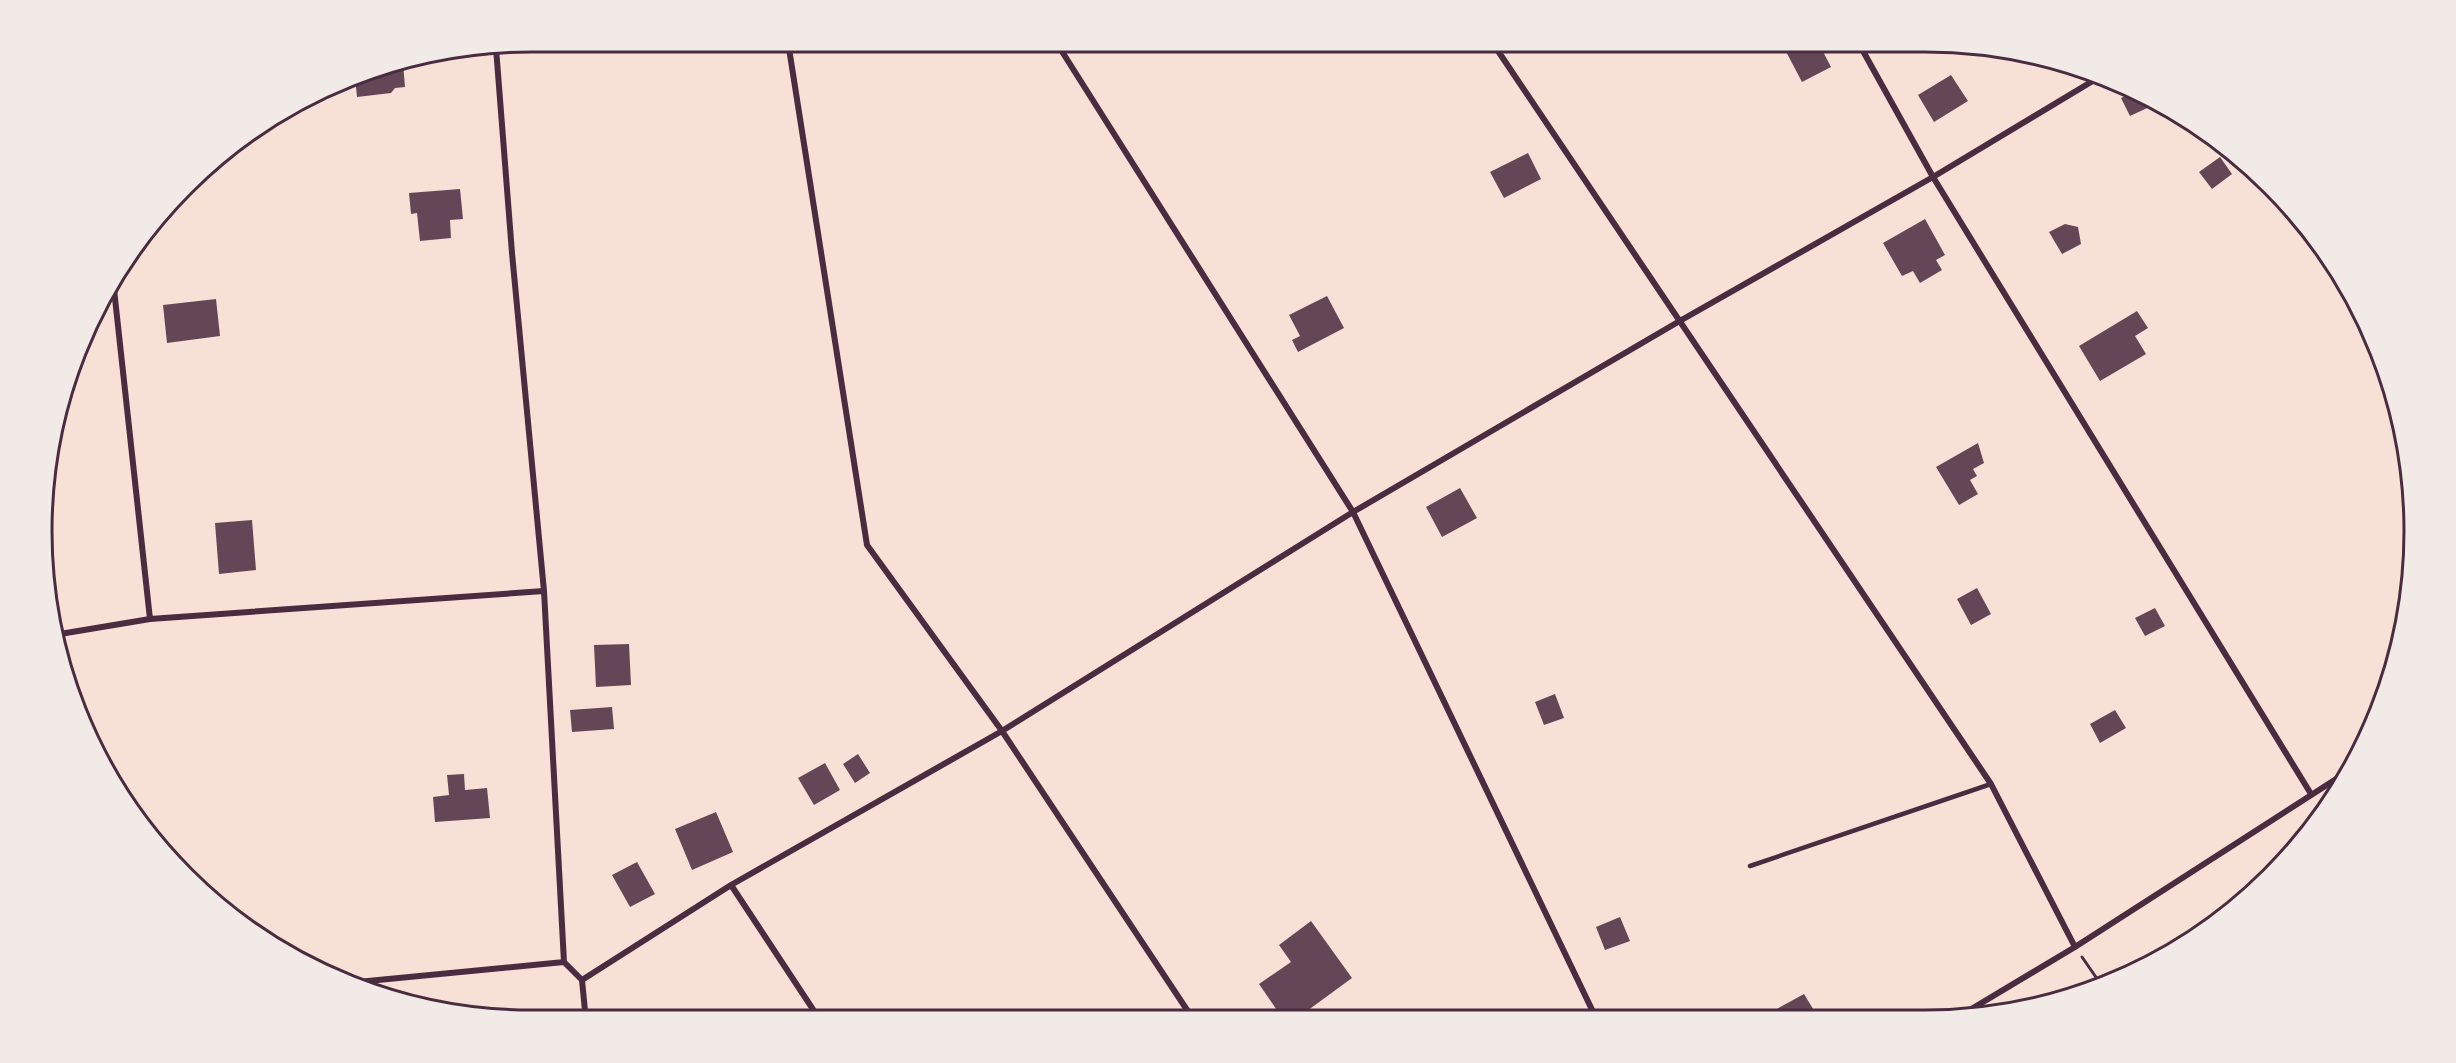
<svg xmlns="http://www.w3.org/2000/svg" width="2456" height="1063" viewBox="0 0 2456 1063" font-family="Commissioner,sans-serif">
<rect width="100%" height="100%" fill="#f7e1d7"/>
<path fill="#644757" d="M1785 42H1818L1831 67 1802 82 1782 44Z
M403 63 405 87 395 88 391 93 357 97 355 77 374 68Z
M1951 75 1968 101 1934 122 1918 95Z
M2134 92 2142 95 2158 103 2130 116 2121 98Z
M1528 153 1541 179 1504 198 1490 172Z
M2220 157 2232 174 2212 189 2199 172Z
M460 189 463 219 450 220 451 238 420 241 417 213 411 214 409 193Z
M1925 219 1945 255 1936 260 1942 270 1920 283 1913 271 1902 276 1883 243Z
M2065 224 2078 227 2081 244 2062 254 2049 232Z
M1327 296 1344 328 1298 352 1292 340 1300 336 1289 315Z
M216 299 220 336 167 343 163 305Z
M2137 311 2148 328 2135 336 2146 354 2100 381 2079 346Z
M1978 443 1984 463 1973 469 1977 476 1970 480 1978 494 1959 505 1936 467Z
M1460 488 1477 518 1442 537 1426 507Z
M252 520 256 570 219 574 215 523Z
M1977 588 1991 614 1971 625 1957 599Z
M2155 608 2165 626 2145 636 2135 618Z
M629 644 631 685 596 687 594 645Z
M1555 694 1564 718 1544 725 1535 702Z
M612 707 614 729 572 732 570 710Z
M2115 710 2126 728 2100 743 2090 724Z
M858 754 870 773 855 783 843 764Z
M825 763 840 790 814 805 798 778Z
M464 774 465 790 487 788 490 818 435 822 433 797 449 795 447 775Z
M716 812 733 852 692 870 675 829Z
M637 862 655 894 630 907 612 875Z
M1620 917 1630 941 1605 950 1596 927Z
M1311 921 1352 978 1296 1019H1283L1259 984 1291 962 1279 945Z
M1804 994 1818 1017H1762Z"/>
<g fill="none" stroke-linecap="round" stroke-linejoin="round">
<path stroke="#4a2c40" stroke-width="3" d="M2082 957 2100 983"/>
<path stroke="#4a2c40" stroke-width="4.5" d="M1750 866 1991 784"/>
<path stroke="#4a2c40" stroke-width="6" d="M788 42 867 545 1002 731 1193 1019
M1056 42 1353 512 1596 1018
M1492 42 1991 784 2075 947
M1858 42 1933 177 2311 794
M496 48 512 253 544 591 564 962 582 980 586 1021
M113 280 150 619
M54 635 150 619 544 591
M731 885 820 1020
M582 980 731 885 1002 731 1353 512 1678 322 1933 177 2101 76
M347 983 564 962
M1958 1017 2075 947 2347 772"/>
</g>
<path d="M0 0H2456V1063H0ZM531 52H1925A479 479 0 0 1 2404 531V531A479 479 0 0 1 1925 1010H531A479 479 0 0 1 52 531V531A479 479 0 0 1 531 52Z" fill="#f1eae7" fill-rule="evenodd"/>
<path fill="none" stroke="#4a2c40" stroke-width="3" d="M531 52H1925A479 479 0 0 1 2404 531V531A479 479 0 0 1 1925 1010H531A479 479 0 0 1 52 531V531A479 479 0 0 1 531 52Z"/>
</svg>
